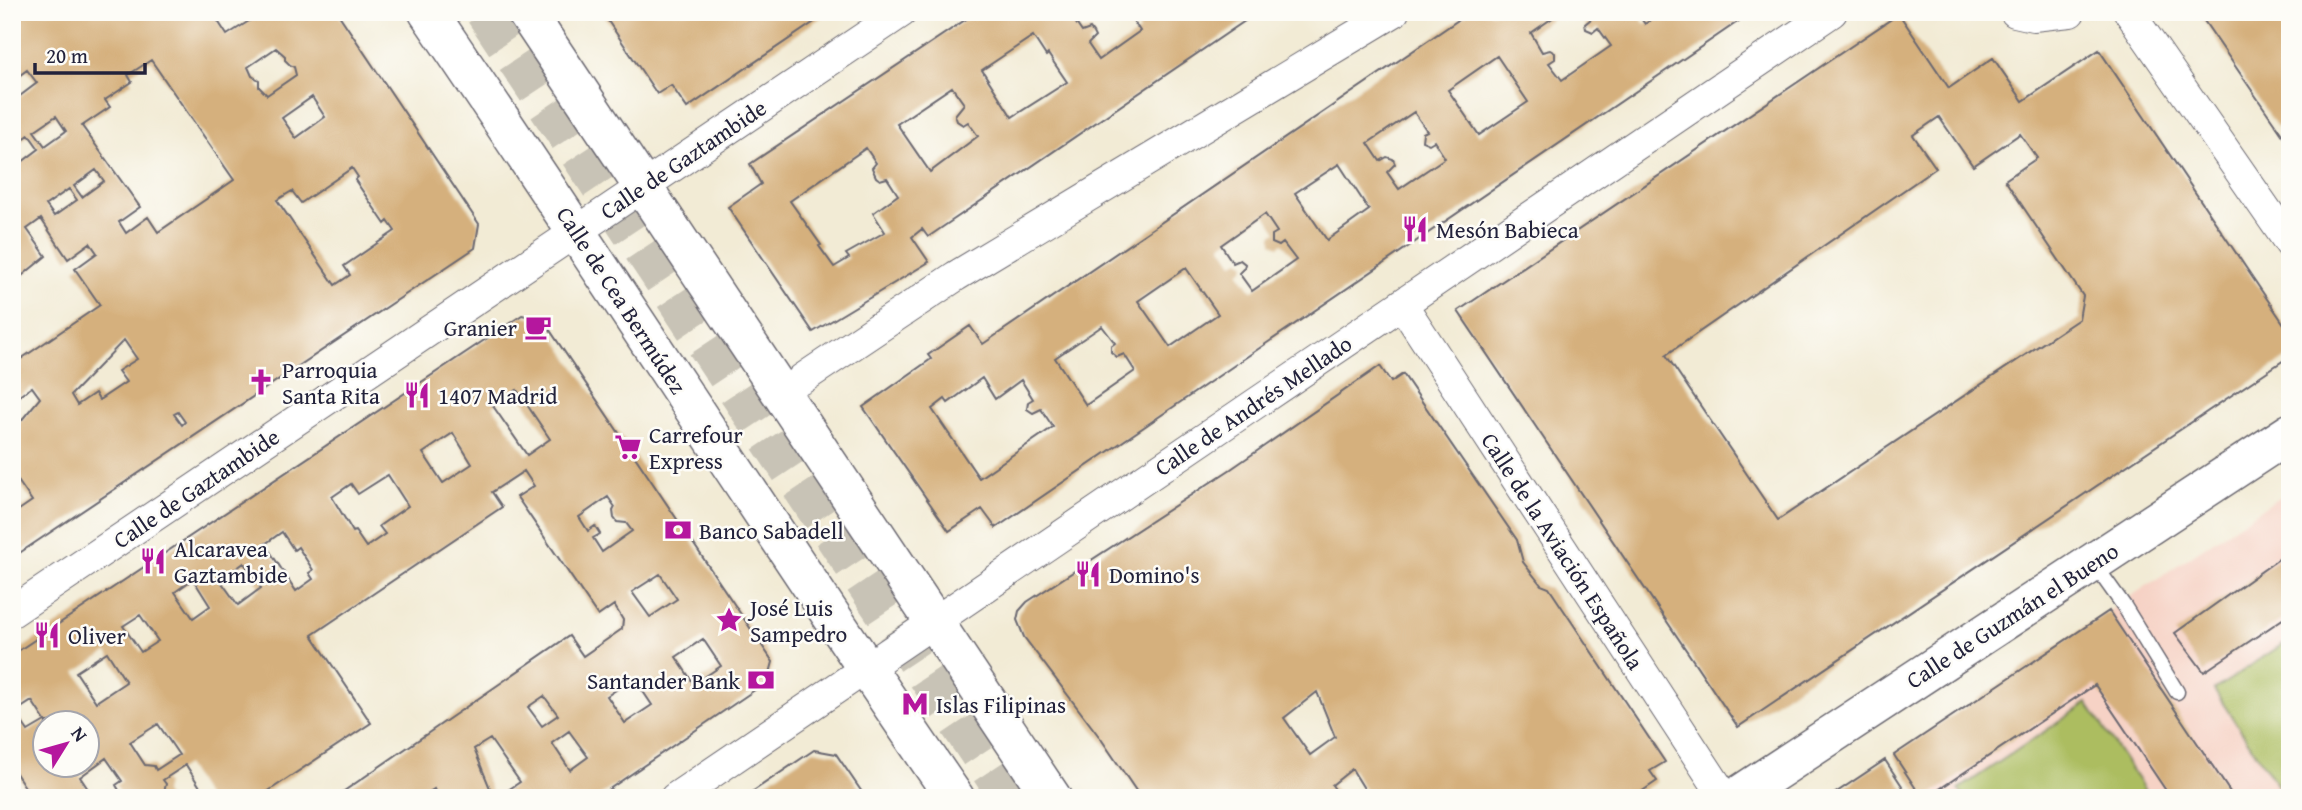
<svg xmlns="http://www.w3.org/2000/svg" width="2302" height="810" viewBox="0 0 2302 810" font-family="'Gentium Book Plus',serif">
<rect width="100%" height="100%" fill="#fdfcf7"/>
<filter id="ink" filterUnits="userSpaceOnUse"><feTurbulence type="fractalNoise" baseFrequency=".0143" numOctaves="2"/><feDisplacementMap in="SourceGraphic" scale="14" xChannelSelector="R" yChannelSelector="G"/><feConvolveMatrix kernelMatrix="1 2 1 2 8 2 1 2 1" color-interpolation-filters="sRGB"/></filter>
<filter id="wash" filterUnits="userSpaceOnUse"><feTurbulence type="fractalNoise" baseFrequency=".00686" numOctaves="4" result="noise"/><feDisplacementMap in="SourceGraphic" scale="28" xChannelSelector="R" yChannelSelector="G"/><feGaussianBlur stdDeviation="1.57" result="paint"/><feColorMatrix in="noise" values="0 0 0 0 0 0 0 0 0 0 0 0 0 0 0 0 0 1.4 0 .05"/><feComposite in="paint" operator="in"/></filter>
<g filter="url(#wash)">
<rect width="100%" height="100%" fill="#f2ebd5"/>
<path fill="#f6d2c5" d="M2290 490V798H1922L1894 755Z"/>
<path fill="#acbd60" stroke="#67704e" stroke-width="2" d="M2283 644 2290 654V798H2286L2214 690Z
M2087 703 2150 798H1964L1959 789Z"/>
<g id="blocks">
<path fill="#d5b07d" fill-rule="evenodd" d="M12 12H124L128 18 136 12H218L214 15 227 35 257 16 255 12H337L479 224 475 248 12 558V507L16 512 32 501 14 475 12 476V410L20 422 40 398 32 387 12 401V365L100 305 75 269 97 253 90 243 68 259 41 219 27 229 46 256 12 284V157L18 165 39 149 29 135 12 147V102L37 83 27 70 12 81ZM276 48 285 56V60L290 65 294 67 296 75 267 95 259 87V80L252 76 248 67ZM151 60 234 180 158 232 148 217 126 233 119 222 140 207 82 126 110 107 105 100 132 82 128 75ZM312 97 325 117 296 138 282 118ZM56 116 66 131 45 146 34 131ZM352 168 358 177 355 180 385 224 388 221 395 231 344 266 350 275 335 285 277 200 292 191 301 203ZM96 170 104 181 82 197 74 186ZM69 189 77 200 54 216 46 205ZM124 340 137 359 118 371 126 382 99 400 95 393 77 405 71 395ZM178 412 185 422 182 425 174 414Z
M602 12H829L687 108 671 85 657 94Z
M977 12H1076L1071 16 1082 32 1090 29 1093 33 1095 37 1088 44 1099 60 1140 31 1128 13 1122 17 1115 12H1258L928 237 922 229 912 237 929 262 813 332 728 207 761 184 750 164ZM1033 36 1046 56 1048 54 1067 82 1012 117 982 70ZM952 87 964 104 955 115 957 121 963 125 968 122 978 136 930 172 897 124ZM866 148 876 163 872 168 876 177 880 180 887 178 898 195 873 213 885 232 846 254 849 258 834 267 819 246 821 245 790 201Z
M1470 12H1561L1531 33 1542 52 1550 50 1555 53V59L1549 63 1562 80 1611 46 1598 28 1593 32 1586 29 1585 24 1591 19 1586 12H1636L1645 24 1661 12H1752L996 528 982 509 949 531 863 407 931 359 928 355 970 326 983 344ZM1497 56 1528 102 1479 135 1448 90ZM1414 112 1427 131 1423 133 1422 141 1429 144 1434 141 1445 158 1399 189 1387 172 1395 164 1393 159 1387 157 1380 161 1368 143ZM1339 164 1369 210 1327 240 1295 193ZM1265 214 1277 232 1272 235V243L1279 246 1283 243 1296 260 1252 291 1239 273 1244 268 1245 264 1240 260 1233 263 1221 245ZM1186 268 1218 314 1170 347 1138 301ZM1102 326 1115 343 1111 346V352L1117 357 1124 354 1135 371 1086 405 1055 358ZM982 378 995 399 1021 380 1033 399 1028 402 1027 409 1033 413 1041 409 1053 427 979 478 932 409 945 399 948 403Z
M2198 12H2290V146L2279 130Z
M1899 14 1949 88 1993 58 2023 101 2099 50 2290 333V356L1738 727 1458 311ZM1939 117 1973 166 2020 134 2037 158 2005 180 2083 296 2079 319 1778 520 1666 355 1936 168 1913 135Z
M522 315 543 320 773 662 768 681 596 798H496L520 782 490 739 474 749 494 798H438L434 789 426 794 425 798H334L569 636 583 656 622 629 623 620 614 605 598 616 517 497 534 486 524 471 492 492 502 507 312 635 371 723 264 794 259 798H207L186 765 163 780 166 784 164 792 167 798H111L120 792 116 785 122 781 106 758 80 777 94 798H32L12 767V655ZM517 390 550 439 527 455 493 406ZM453 433 472 464 443 483 423 453ZM388 475 408 506 379 526 385 534 366 547 355 531 353 532 332 497 351 484 358 494ZM608 497 615 507 613 511 614 518 617 522 626 523 632 531 602 552 593 538 600 534 595 526 588 531 579 517ZM282 532 294 550 298 547 313 570 309 573 313 579 296 591 265 544ZM244 563 261 588 238 605 220 580ZM660 574 677 599 650 617 632 592ZM193 579 210 606 193 618 175 592ZM140 615 158 641 141 652 123 626ZM703 639 721 666 694 684 676 657ZM107 652 126 682 96 702 76 672ZM634 678 652 705 625 723 607 696ZM544 696 558 715 542 726 528 707ZM32 701 45 721 28 731 15 712ZM77 720 79 722H88V765H46V722H73ZM158 724 179 755 156 770 154 766 145 765 130 742ZM569 731 588 757 570 770 552 743Z
M1380 366 1391 382 1403 374 1517 540 1523 562 1541 585 1549 588 1665 762 1650 771 1657 781 1632 798H1363L1368 795 1352 769 1332 785 1341 798H1141L1101 739 1024 637 1017 620 1019 611 1027 602 1231 469ZM1317 692 1335 737 1310 755 1284 718Z
M2290 551V614L2204 672 2175 633Z
M2109 611 2234 798H2171L2095 685 1926 798H1922L1894 755Z
M814 750 836 754 866 798H743Z
M1885 760 1910 798H1828Z"/>
</g>
</g>
<g filter="url(#ink)">
<use href="#blocks" fill-opacity="0" stroke="#6b6871" stroke-width="2"/>
<g fill="none" stroke-linecap="round" stroke-linejoin="round">
<path stroke="#c8c3b6" stroke-width="38" stroke-dasharray="38 19" stroke-linecap="butt" d="M484 12 1008 798"/>
<g stroke="#6b6871" stroke-width="17">
<path id="lane" d="M2094 564 2124 606 2177 692"/>
</g>
<g stroke="#6b6871" stroke-width="32">
<path id="street" d="M2015 12 2033 16 2070 12
M2129 12 2290 244
M1402 304 1725 798
M802 379 956 276 1394 12
M12 612 902 12
M675 798 1832 12"/>
</g>
<g stroke="#6b6871" stroke-width="41">
<path id="secondary" d="M428 12C606 272 776 539 955 798
M526 12 1052 798
M1735 798 2290 433"/>
</g>
<use href="#lane" stroke="#fff" stroke-width="14"/>
<use href="#street" stroke="#fff" stroke-width="30"/>
<use href="#secondary" stroke="#fff" stroke-width="38"/>
</g>
</g>
<defs>
<g id="restaurant-bare" transform="scale(2.1)"><path d="M-5-6h1v4h1v-4h1v4h1v-4h1v5L-1.5 .5V6h-2V.5L-5-1ZM5-6V6H3V1.5H1.5Q1.5-4 5-6Z" fill="#b5179e" stroke="#fdfcf7" stroke-width="2.5" paint-order="stroke"/></g>
<g id="cafe-bare" transform="scale(2.1)"><path d="M-5.5-4.5H6V0H3Q3 3.5 0 3.5H-2.5Q-5.5 3.5-5.5 0ZM3-3.2v2h1.7v-2ZM-6 4.5H4V6H-6Z" fill="#b5179e" stroke="#fdfcf7" stroke-width="2.5" paint-order="stroke"/></g>
<g id="church-bare" transform="scale(2.1)"><path d="M-1.2-6h2.4v3.5h3.3v2.4h-3.3V6h-2.4V-.1h-3.3v-2.4h3.3Z" fill="#b5179e" stroke="#fdfcf7" stroke-width="2.5" paint-order="stroke"/></g>
<g id="supermarket-bare" transform="scale(2.1)"><path d="M-6-5.5h2.5l.6 2H6L4.5 2H-2.5L-4.4-4H-6ZM-1.5 3.2a1.3 1.3 0 1 0 .1 0ZM3 3.2a1.3 1.3 0 1 0 .1 0Z" fill="#b5179e" stroke="#fdfcf7" stroke-width="2.5" paint-order="stroke"/></g>
<g id="bank-bare" transform="scale(2.1)"><path d="M-6-4H6V4H-6ZM0-2.3a2.3 2.3 0 1 0 0 4.6a2.3 2.3 0 1 0 0-4.6Z" fill="#b5179e" stroke="#fdfcf7" stroke-width="2.5" paint-order="stroke"/></g>
<g id="sight-bare" transform="scale(2.1)"><path d="M0-6L1.8-2.2L6-1.7L2.9 1.2L3.7 5.4L0 3.3L-3.7 5.4L-2.9 1.2L-6-1.7L-1.8-2.2Z" fill="#b5179e" stroke="#fdfcf7" stroke-width="2.5" paint-order="stroke"/></g>
<g id="metro-bare" transform="scale(2.1)"><path d="M-5.5 5V-5H-3L0 0L3-5H5.5V5H3V-.5L0 4L-3-.5V5Z" fill="#b5179e" stroke="#fdfcf7" stroke-width="2.5" paint-order="stroke"/></g>
</defs>
<g fill-rule="evenodd">
<use href="#restaurant-bare" x="1415" y="229"/>
<use href="#cafe-bare" x="538" y="327"/>
<use href="#church-bare" x="261" y="382"/>
<use href="#restaurant-bare" x="417" y="395"/>
<use href="#supermarket-bare" x="628" y="447"/>
<use href="#bank-bare" x="678" y="530"/>
<use href="#restaurant-bare" x="153" y="561"/>
<use href="#restaurant-bare" x="1088" y="574"/>
<use href="#sight-bare" x="729" y="620"/>
<use href="#restaurant-bare" x="47" y="635"/>
<use href="#bank-bare" x="761" y="680"/>
<use href="#metro-bare" x="915" y="704"/>
</g>
<g text-anchor="middle" dominant-baseline="central" stroke-width="5" stroke-linejoin="round" paint-order="stroke">
<g font-size="23" fill="#22223b" stroke="#fdfcf7">
<text transform="translate(683 159) rotate(-34)">Calle de Gaztambide</text>
<text transform="translate(622 300) rotate(57)">Calle de Cea Bermúdez</text>
<text transform="translate(1253 405) rotate(-34)">Calle de Andrés Mellado</text>
<text transform="translate(196 488) rotate(-34)">Calle de Gaztambide</text>
<text transform="translate(1563 551) rotate(57)">Calle de la Aviación Española</text>
<text transform="translate(2012 615) rotate(-33)">Calle de Guzmán el Bueno</text>
</g>
<g font-size="23" fill="#22223b" stroke="#fdfcf7" text-anchor="start">
<text x="1436" y="229">Mesón Babieca</text>
<text x="517" y="327" text-anchor="end">Granier</text>
<text x="282" y="369">Parroquia<tspan x="282" dy="26">Santa Rita</tspan></text>
<text x="438" y="395">1407 Madrid</text>
<text x="649" y="434">Carrefour<tspan x="649" dy="26">Express</tspan></text>
<text x="699" y="530">Banco Sabadell</text>
<text x="174" y="548">Alcaravea<tspan x="174" dy="26">Gaztambide</tspan></text>
<text x="1109" y="574">Domino's</text>
<text x="750" y="607">José Luis<tspan x="750" dy="26">Sampedro</tspan></text>
<text x="68" y="635">Oliver</text>
<text x="740" y="680" text-anchor="end">Santander Bank</text>
<text x="936" y="704">Islas Filipinas</text>
</g>
</g>
<rect width="2302" height="810" fill="none" stroke="#fdfcf7" stroke-width="42"/>
<g transform="translate(66 744) rotate(53)"><circle r="33" fill="#fdfcf7" stroke="#a5a5ac" stroke-width="2"/>
<path d="M0-5L12 26L0 18L-12 26Z" fill="#b5179e"/>
<text y="-10" font-size="19" font-weight="bold" text-anchor="middle" fill="#22223b">N</text>
</g>
<path d="M35 63v10h110v-10" fill="none" stroke="#22223b" stroke-width="3.5"/>
<text x="46" y="63" font-size="21" fill="#22223b" stroke="#fdfcf7" stroke-width="5" paint-order="stroke">20 m</text>
</svg>
